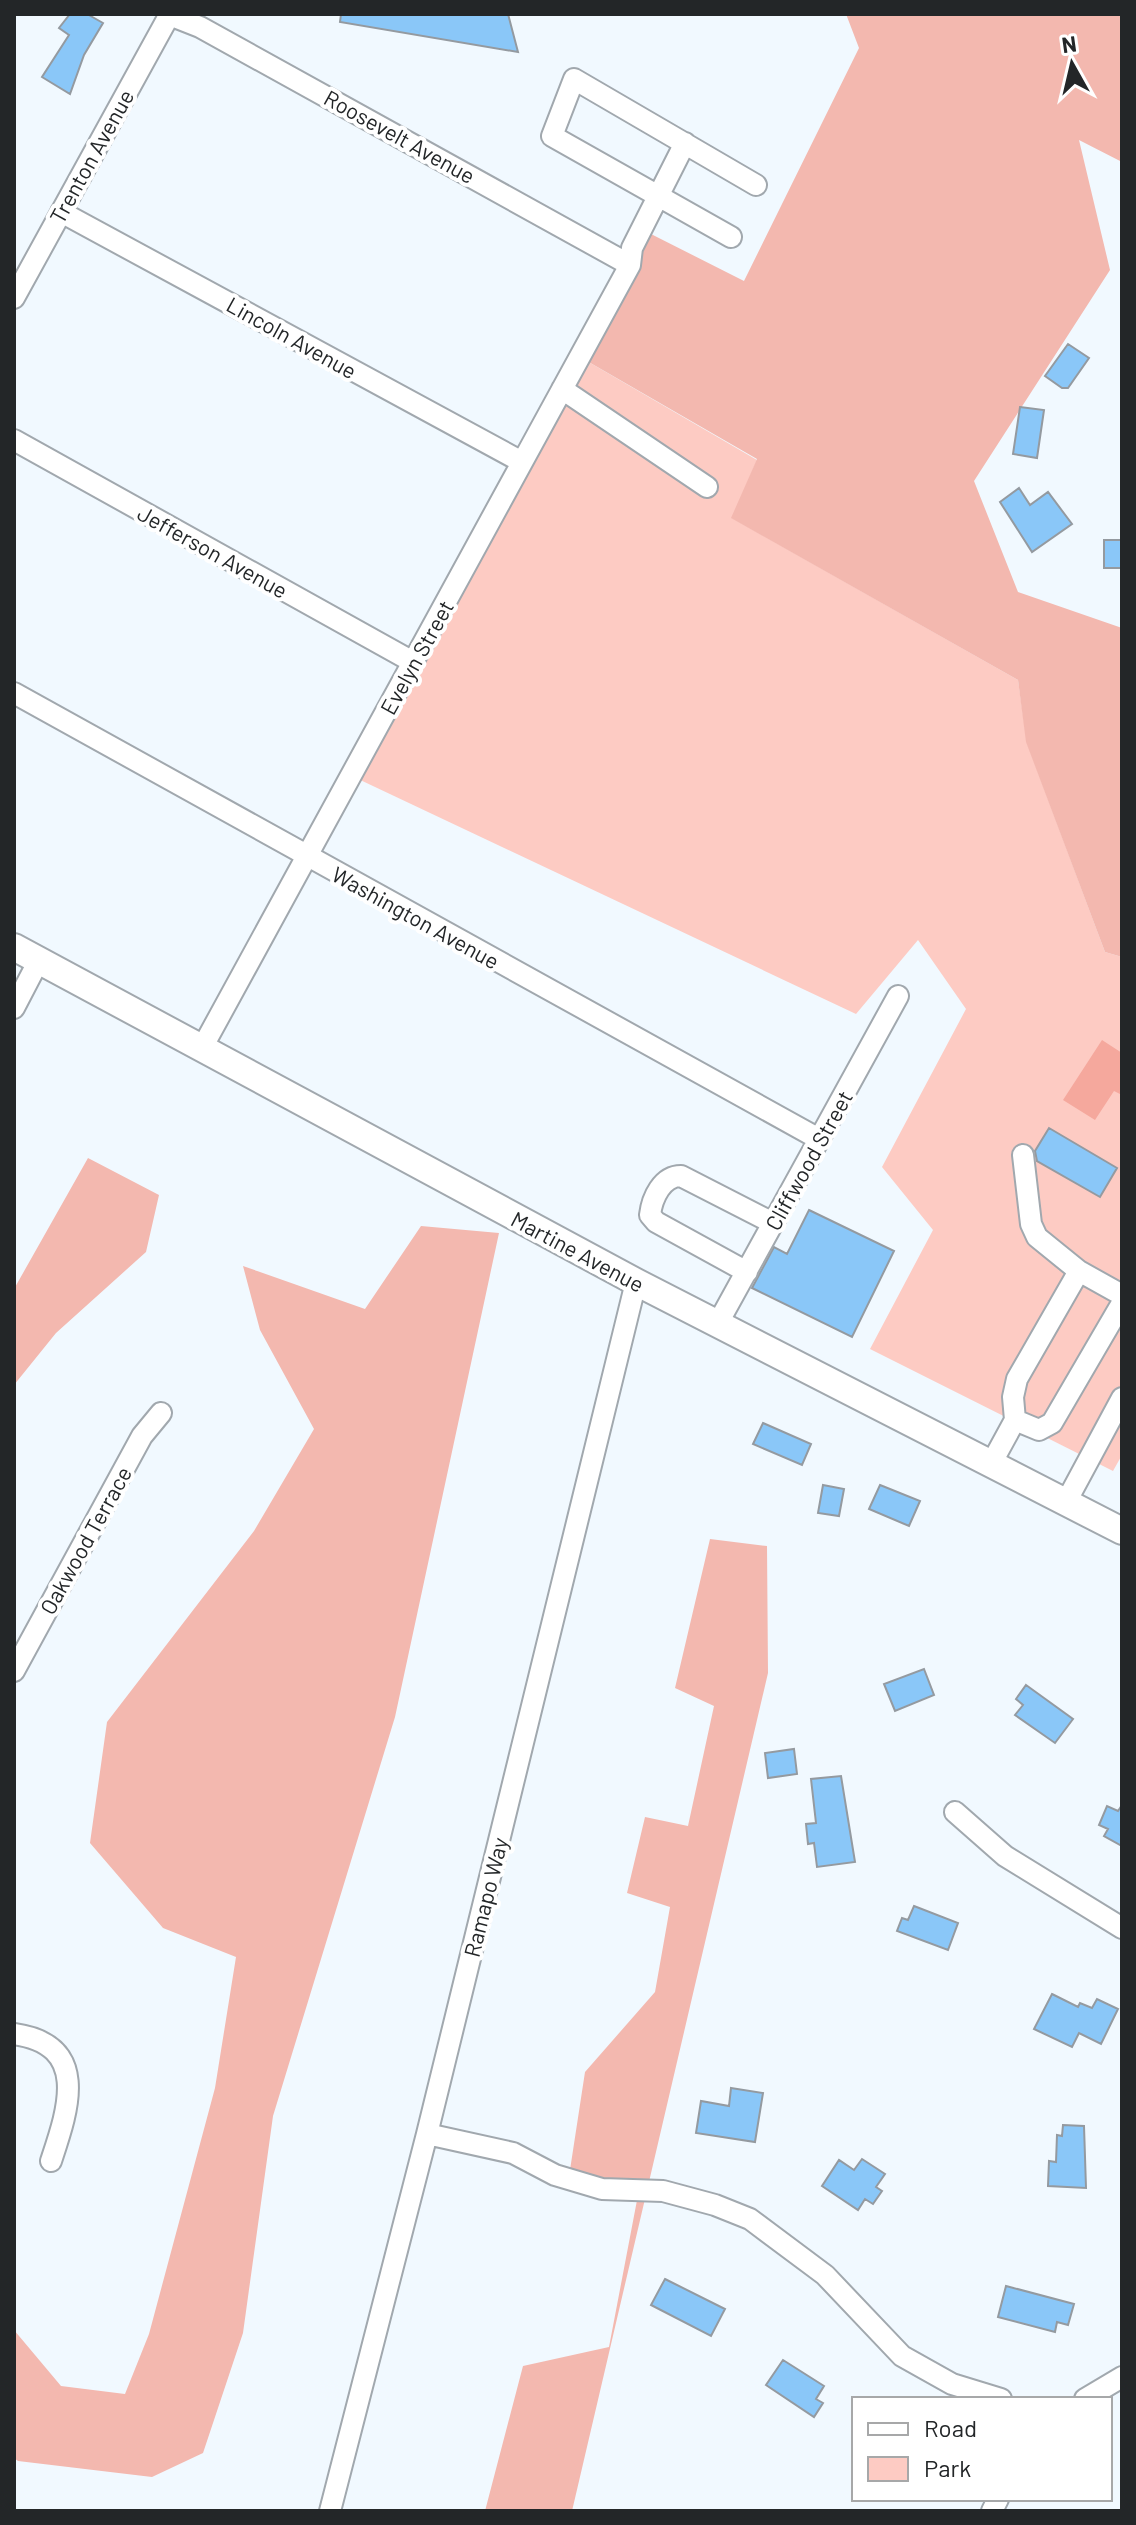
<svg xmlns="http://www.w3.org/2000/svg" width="1136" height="2525" viewBox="0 0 1136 2525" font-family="Barlow,sans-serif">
<rect width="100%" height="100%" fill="#f1f9ff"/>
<path fill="#fdcbc3" d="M580 357 757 460 732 518 1018 680 1027 743 1105 952 1122 957V1455L1113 1471 870 1349 933 1230 882 1167 966 1009 918 940 856 1014 356 778Z"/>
<path fill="#f3b8af" d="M846 14H1122V162L1079 140 1110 270 974 481 1018 592 1122 628V957L1105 952 1026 742 1018 680 731 518 757 459 580 357 645 231 744 281 859 48Z
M88 1158 159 1195 146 1252 56 1333 14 1385V1289Z
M421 1226 499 1233 395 1717 273 2116 243 2333 203 2453 152 2477 18 2461 14 2458V2330L61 2386 125 2394 149 2334 215 2088 236 1957 163 1928 90 1843 107 1722 254 1531 314 1429 260 1330 243 1266 365 1309Z
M710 1539 767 1546 768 1673 572 2511H485L523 2366 609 2347 638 2195 568 2183 585 2072 655 1992 670 1907 627 1893 645 1817 688 1826 714 1706 675 1688Z"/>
<path fill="#f5a89d" d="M1102 1040 1122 1053V1095L1114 1091 1095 1120 1063 1100Z"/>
<path fill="#8ac7f8" stroke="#949aa0" stroke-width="2" d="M70 14H87L103 23 84 55 70 94 42 77 69 35 59 28Z
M341 14H508L518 52 340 22Z
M1068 344 1089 358 1068 388H1062L1045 376Z
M1020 407 1044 410 1037 458 1013 454Z
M1019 488 1030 505 1048 492 1072 524 1032 552 1000 502Z
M1104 540H1122V568H1104Z
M1049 1128 1117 1168 1100 1197 1037 1161 1035 1151Z
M809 1210 894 1251 852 1337 752 1288 774 1247 787 1254Z
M763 1423 811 1444 802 1465 753 1444Z
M823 1485 844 1489 839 1516 818 1513Z
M880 1485 920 1501 909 1526 869 1509Z
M924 1669 934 1695 895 1711 884 1684Z
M1026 1685 1073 1719 1055 1743 1015 1715 1023 1705 1016 1699Z
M794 1749 797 1774 768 1778 765 1753Z
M841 1776 855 1862 817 1867 814 1843 808 1844 806 1824 816 1823 811 1779Z
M1122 1805V1846L1104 1836 1108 1829 1099 1825 1107 1806 1118 1811Z
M914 1906 958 1923 948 1950 897 1931 902 1918 908 1920Z
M1052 1994 1078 2007 1080 2003 1092 2008 1097 1999 1118 2009 1101 2044 1079 2033 1072 2047 1034 2029Z
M731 2088 763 2093 755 2142 696 2133 701 2101 729 2106Z
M1063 2125 1084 2126 1086 2188 1048 2186 1049 2161 1056 2162 1057 2135 1062 2136Z
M862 2159 885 2174 876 2187 882 2191 873 2204 865 2199 858 2210 822 2186 839 2160 854 2170Z
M665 2279 725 2309 711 2336 651 2305Z
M1006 2286 1074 2304 1068 2325 1057 2322 1055 2332 998 2317Z
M783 2360 824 2386 816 2399 823 2403 814 2417 766 2385Z"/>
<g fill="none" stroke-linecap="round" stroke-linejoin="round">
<g stroke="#a1a8ae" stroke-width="24">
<path id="minor" d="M167 14 200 27 630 265
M61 212 522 462
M731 237 552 136 574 79 756 185
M14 298 170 14
M562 389 707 487
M14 440 413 662
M14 693 819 1139
M14 1008 39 960
M202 1048 630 265 632 248 685 143
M1023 1155 1031 1224 1037 1237 1079 1271
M747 1272 656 1222 650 1215C652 1198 662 1176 681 1176L773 1223
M718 1323 898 996
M1015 1420 1039 1430 1052 1423 1122 1303
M991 1464 1015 1420 1013 1397 1017 1379 1079 1271 1122 1295
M1066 1502 1122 1398
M14 1671 142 1436 161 1413
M955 1812 1005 1856 1122 1928
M14 2034C91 2045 68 2110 51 2161
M427 2134 513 2153 555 2175 602 2189 663 2191 715 2205 750 2219 825 2275 902 2356 952 2384 1001 2399
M1085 2399 1122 2377
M330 2511 427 2134 636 1282
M992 2511 998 2499"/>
</g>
<g stroke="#a1a8ae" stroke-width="30">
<path id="major" d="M14 947 636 1282 1122 1531"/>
</g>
<use href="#minor" stroke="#fff" stroke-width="20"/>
<use href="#major" stroke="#fff" stroke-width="26"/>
</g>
<g text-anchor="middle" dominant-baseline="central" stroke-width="8" stroke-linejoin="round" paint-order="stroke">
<g font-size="22" fill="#232628" stroke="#fff">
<text transform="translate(400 136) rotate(29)">Roosevelt Avenue</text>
<text transform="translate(91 156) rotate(-61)">Trenton Avenue</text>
<text transform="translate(292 337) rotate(29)">Lincoln Avenue</text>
<text transform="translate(213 551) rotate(29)">Jefferson Avenue</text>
<text transform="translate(416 657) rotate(-61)">Evelyn Street</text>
<text transform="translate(416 917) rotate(29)">Washington Avenue</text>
<text transform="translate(808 1160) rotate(-61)">Cliffwood Street</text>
<text transform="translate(578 1251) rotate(28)">Martine Avenue</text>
<text transform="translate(85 1540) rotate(-61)">Oakwood Terrace</text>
<text transform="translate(485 1897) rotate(-76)">Ramapo Way</text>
</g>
</g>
<rect width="1136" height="2525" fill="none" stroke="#232628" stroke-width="32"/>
<rect x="852" y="2397" width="260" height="104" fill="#ffffff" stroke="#a7a8a9" stroke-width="2"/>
<rect x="868" y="2423" width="40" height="12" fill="#ffffff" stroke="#a7a8a9" stroke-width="2"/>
<text x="924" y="2437" font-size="24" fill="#232628">Road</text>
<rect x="868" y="2457" width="40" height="24" fill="#fdcbc3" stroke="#a7a8a9" stroke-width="2"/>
<text x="924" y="2477" font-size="24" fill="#232628">Park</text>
<g transform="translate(1072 64) rotate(352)" stroke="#ffffff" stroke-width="6" paint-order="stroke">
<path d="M0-6L14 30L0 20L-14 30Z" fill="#232628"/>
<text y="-12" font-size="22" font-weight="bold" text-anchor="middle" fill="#232628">N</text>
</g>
</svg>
